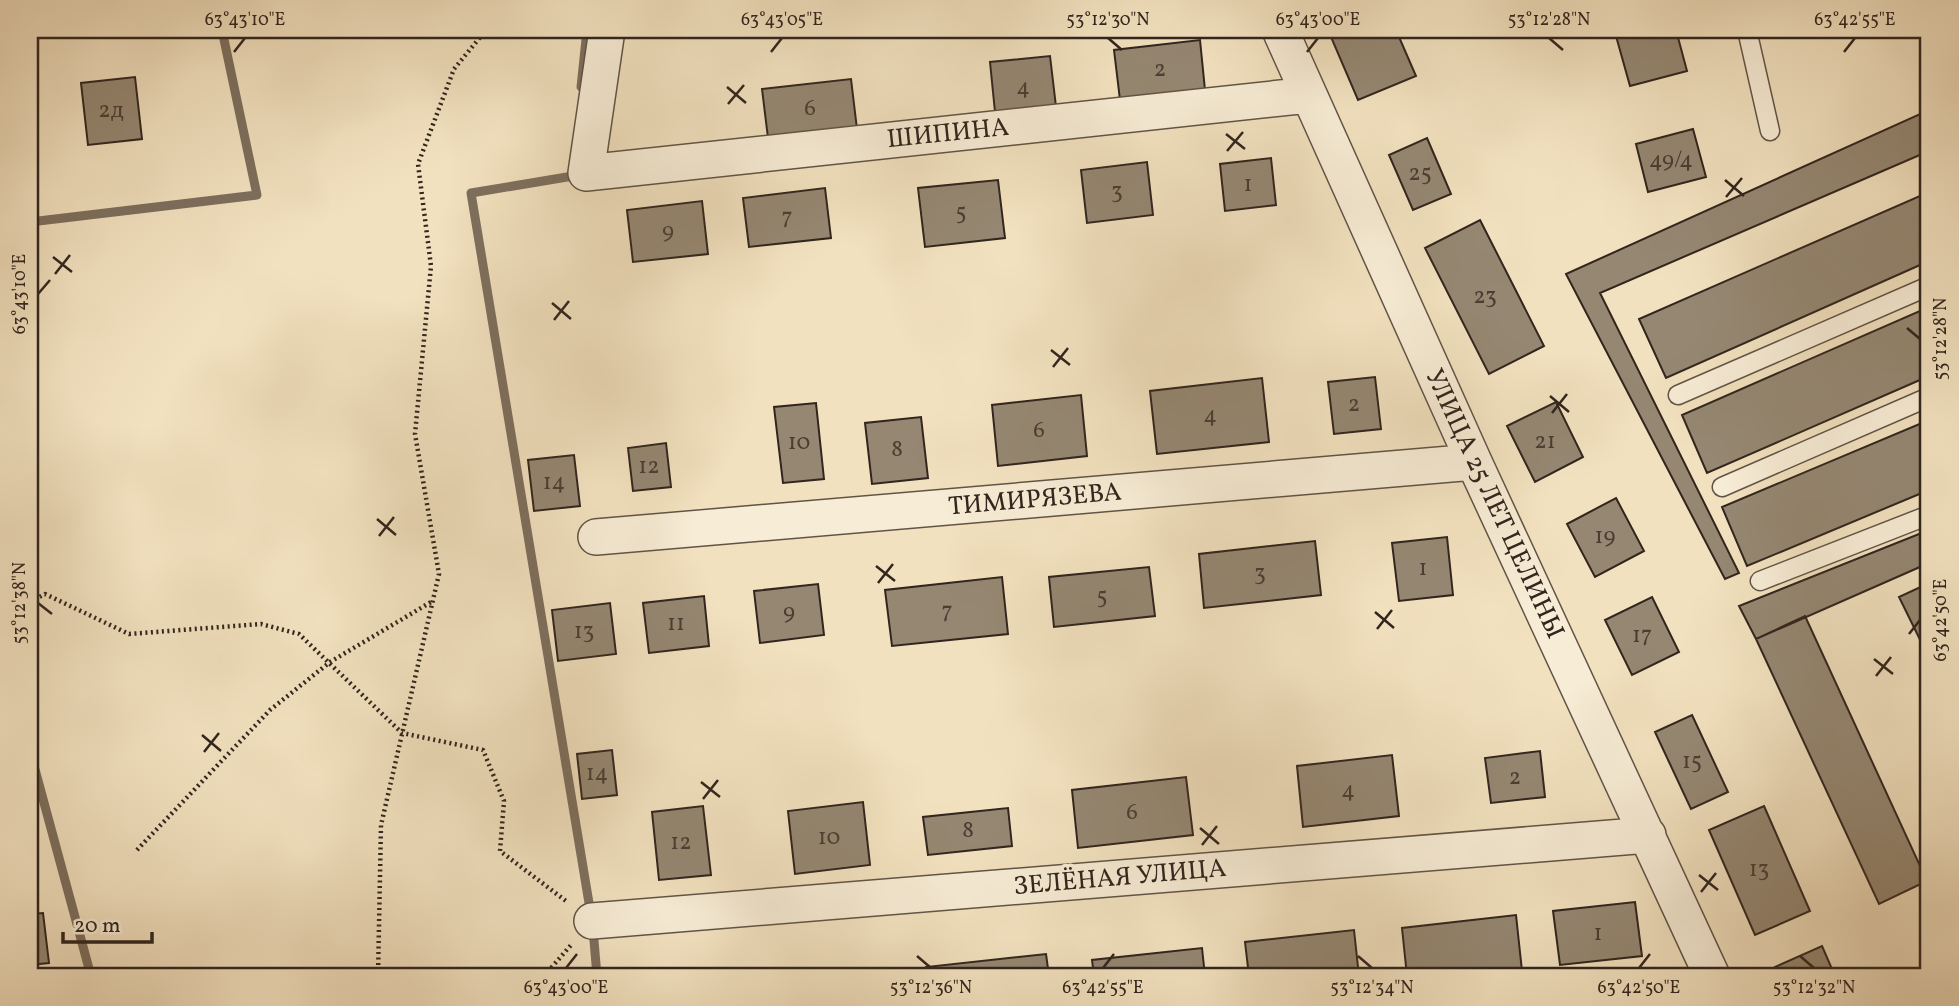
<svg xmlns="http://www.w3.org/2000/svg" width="1959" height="1006" viewBox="0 0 1959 1006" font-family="Vollkorn,serif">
<rect width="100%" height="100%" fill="#f2e1bf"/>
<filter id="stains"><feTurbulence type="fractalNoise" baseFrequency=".00286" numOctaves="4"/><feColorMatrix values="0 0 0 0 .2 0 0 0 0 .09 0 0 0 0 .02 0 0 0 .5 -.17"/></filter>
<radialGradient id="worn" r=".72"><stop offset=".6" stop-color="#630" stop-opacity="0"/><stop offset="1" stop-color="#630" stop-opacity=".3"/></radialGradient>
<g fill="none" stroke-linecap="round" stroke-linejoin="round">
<path stroke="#7d6f5e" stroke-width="9" d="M581 87 587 30
M573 167V176L471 193 591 915
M30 222 257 195 222 30
M30 751 91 976
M593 929 597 976"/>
</g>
<path fill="#958772" stroke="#31251e" stroke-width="2" d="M1328 30H1396L1416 76 1358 100Z
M1640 30H1676L1687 71 1630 86 1616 36Z
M1200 40 1205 90 1120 100 1114 50Z
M1050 56 1057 115 996 122 990 62Z
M135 77 142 139 88 145 81 83Z
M851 79 857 129 768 138 762 89Z
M1929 110V151L1600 293 1739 573 1725 579 1566 274Z
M1693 129 1706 177 1648 192 1636 144Z
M1427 138 1451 194 1413 210 1389 155Z
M1271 158 1276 205 1225 211 1220 164Z
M1147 162 1153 215 1087 223 1081 170Z
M998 180 1005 238 925 247 918 188Z
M825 188 831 238 749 247 743 198Z
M1929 192V261L1666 378 1639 319Z
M702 201 708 254 633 262 627 210Z
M1480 220 1544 346 1489 374 1425 248Z
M1929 307V376L1707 473 1682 415Z
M1375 377 1381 429 1334 434 1328 382Z
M1262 378 1269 442 1157 454 1150 391Z
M1081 395 1087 456 998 466 992 405Z
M1556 402 1583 457 1535 482 1507 426Z
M816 403 824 479 783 483 774 407Z
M921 417 928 478 872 484 865 423Z
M1929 420V490L1747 566 1722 507Z
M666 443 671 487 633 491 628 448Z
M574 455 580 506 534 511 528 460Z
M1616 498 1644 551 1595 577 1567 524Z
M1929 530V563L1756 639 1739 606Z
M1447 537 1453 595 1399 601 1392 543Z
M1315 541 1321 595 1204 608 1199 554Z
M1149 567 1155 616 1054 627 1049 577Z
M1002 577 1008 634 892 646 885 590Z
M1929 583V658L1899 597Z
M818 584 824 635 760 643 754 591Z
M704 596 709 646 649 653 643 603Z
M1652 597 1679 652 1632 675 1605 620Z
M610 603 616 654 558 661 552 610Z
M1805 616 1927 881 1879 904 1756 639Z
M1692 715 1728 792 1691 809 1655 732Z
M612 750 617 795 582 799 577 754Z
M1540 751 1545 797 1491 803 1485 758Z
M1392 755 1399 816 1303 827 1297 766Z
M1186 777 1193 835 1078 848 1072 790Z
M863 802 870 865 795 874 788 811Z
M703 806 711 875 659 880 652 812Z
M1764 806 1810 911 1755 935 1709 830Z
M1008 808 1012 846 928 855 923 817Z
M1635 902 1642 956 1560 965 1553 911Z
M43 913 49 963 30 965V914Z
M1516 915 1522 971 1476 976H1407L1402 928Z
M1354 930 1359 976H1249L1245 942Z
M1822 946 1835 976H1779L1775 967Z
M1202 948 1205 976H1094L1092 960Z
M1046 954 1049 976H928L926 967Z"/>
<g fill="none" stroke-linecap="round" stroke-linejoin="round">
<g stroke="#615446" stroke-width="21">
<path id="service" d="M1747 30 1770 131
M1678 395 1929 286
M1722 487 1929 397
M1760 581 1929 515"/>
</g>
<g stroke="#615446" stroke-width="38">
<path id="minor" d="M607 30 586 173 1309 95
M1280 30 1474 462 1712 976
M596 537 1474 462
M592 921 1648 835"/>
</g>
<path stroke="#31251e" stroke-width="4.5" stroke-dasharray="2 3.5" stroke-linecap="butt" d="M30 602 45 594 129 634 261 624 299 634 402 733 483 750 504 801 500 851 566 901
M137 850 270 710 330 662 431 602
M378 976 381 825 439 574 415 434 431 266 418 164 454 69 486 30
M544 976 571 945"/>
<use href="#service" stroke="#f7ecd5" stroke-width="18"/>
<use href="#minor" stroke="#f7ecd5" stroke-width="35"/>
</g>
<path fill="none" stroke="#31251e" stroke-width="2.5" d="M1108 38 1122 50M1549 38 1563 50M234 52 245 38M771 52 782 38M1307 52 1318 38M1844 52 1855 38M727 87 746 103M728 104 744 85M1226 134 1245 149M1227 151 1243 132M1725 180 1744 196M1726 197 1742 178M53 257 72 272M55 274 70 255M38 294 50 280M552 303 571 319M554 320 569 301M1907 328 1920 339M1051 350 1070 365M1053 367 1068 348M1550 396 1569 412M1552 413 1567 394M377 519 396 535M379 536 394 517M876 566 895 581M878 583 893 564M38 603 52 614M1375 612 1394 628M1377 629 1392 610M1909 634 1920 620M1874 659 1893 674M1876 676 1891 657M202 735 221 751M204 752 219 733M701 782 720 797M703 799 718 780M1200 828 1219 844M1202 845 1217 826M1699 875 1718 890M1701 892 1716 873M917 956 931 968M1358 956 1372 968M1800 956 1814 968M566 968 577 954M1103 968 1114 954M1639 968 1650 954"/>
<g text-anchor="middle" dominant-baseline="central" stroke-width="7" stroke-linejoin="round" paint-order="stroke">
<g font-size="23" fill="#4a3e33">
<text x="1160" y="70">2</text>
<text x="1023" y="88">4</text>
<text x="810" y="109">6</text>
<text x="111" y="111">2д</text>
<text x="1671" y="161">49/4</text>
<text x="1420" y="174">25</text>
<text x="1248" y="185">1</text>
<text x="1117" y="192">3</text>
<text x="961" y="213">5</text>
<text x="787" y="218">7</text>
<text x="668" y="232">9</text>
<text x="1485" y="297">23</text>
<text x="1354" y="405">2</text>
<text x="1210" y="416">4</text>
<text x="1039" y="431">6</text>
<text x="1545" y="442">21</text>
<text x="799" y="443">10</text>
<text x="897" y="450">8</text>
<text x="649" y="467">12</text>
<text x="554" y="483">14</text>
<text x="1605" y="537">19</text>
<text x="1423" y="569">1</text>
<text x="1260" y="574">3</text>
<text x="1102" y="597">5</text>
<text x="947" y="612">7</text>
<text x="789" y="613">9</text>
<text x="676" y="624">11</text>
<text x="584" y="632">13</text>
<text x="1642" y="636">17</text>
<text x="1692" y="762">15</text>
<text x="597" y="774">14</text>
<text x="1515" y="778">2</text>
<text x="1348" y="791">4</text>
<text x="1132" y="813">6</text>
<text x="968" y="831">8</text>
<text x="829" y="838">10</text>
<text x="681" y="843">12</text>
<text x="1759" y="870">13</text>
<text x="1598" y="934">1</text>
</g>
<g font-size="26" fill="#31251e" stroke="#f7ecd5">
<text transform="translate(948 134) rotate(-6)">ШИПИНА</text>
<text transform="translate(1035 500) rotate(-5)">ТИМИРЯЗЕВА</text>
<text transform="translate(1494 504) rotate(65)">УЛИЦА 25 ЛЕТ ЦЕЛИНЫ</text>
<text transform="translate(1120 878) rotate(-5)">ЗЕЛЁНАЯ УЛИЦА</text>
</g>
</g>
<rect width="1959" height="1006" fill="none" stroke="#f2e1bf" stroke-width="77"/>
<path d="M63 932v10h89v-10" fill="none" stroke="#31251e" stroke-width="3.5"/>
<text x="74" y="932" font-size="21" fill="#31251e" stroke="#f7ecd5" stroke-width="5" paint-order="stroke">20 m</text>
<rect x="38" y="38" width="1882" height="930" fill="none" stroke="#31251e" stroke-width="2.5"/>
<g font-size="18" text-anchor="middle" fill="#31251e">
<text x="245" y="25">63°43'10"E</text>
<text x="782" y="25">63°43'05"E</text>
<text x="1108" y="25">53°12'30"N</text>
<text x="1318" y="25">63°43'00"E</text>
<text x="1549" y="25">53°12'28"N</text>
<text x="1855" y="25">63°42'55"E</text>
<text transform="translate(19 294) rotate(-90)" y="6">63°43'10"E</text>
<text transform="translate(1940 339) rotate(-90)" y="6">53°12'28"N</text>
<text transform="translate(19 603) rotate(-90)" y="6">53°12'38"N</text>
<text transform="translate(1940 620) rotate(-90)" y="6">63°42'50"E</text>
<text x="566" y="993">63°43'00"E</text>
<text x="931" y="993">53°12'36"N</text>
<text x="1103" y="993">63°42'55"E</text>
<text x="1372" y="993">53°12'34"N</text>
<text x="1639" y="993">63°42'50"E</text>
<text x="1814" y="993">53°12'32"N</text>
</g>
<rect width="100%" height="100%" filter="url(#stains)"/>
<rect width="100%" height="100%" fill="url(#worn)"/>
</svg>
